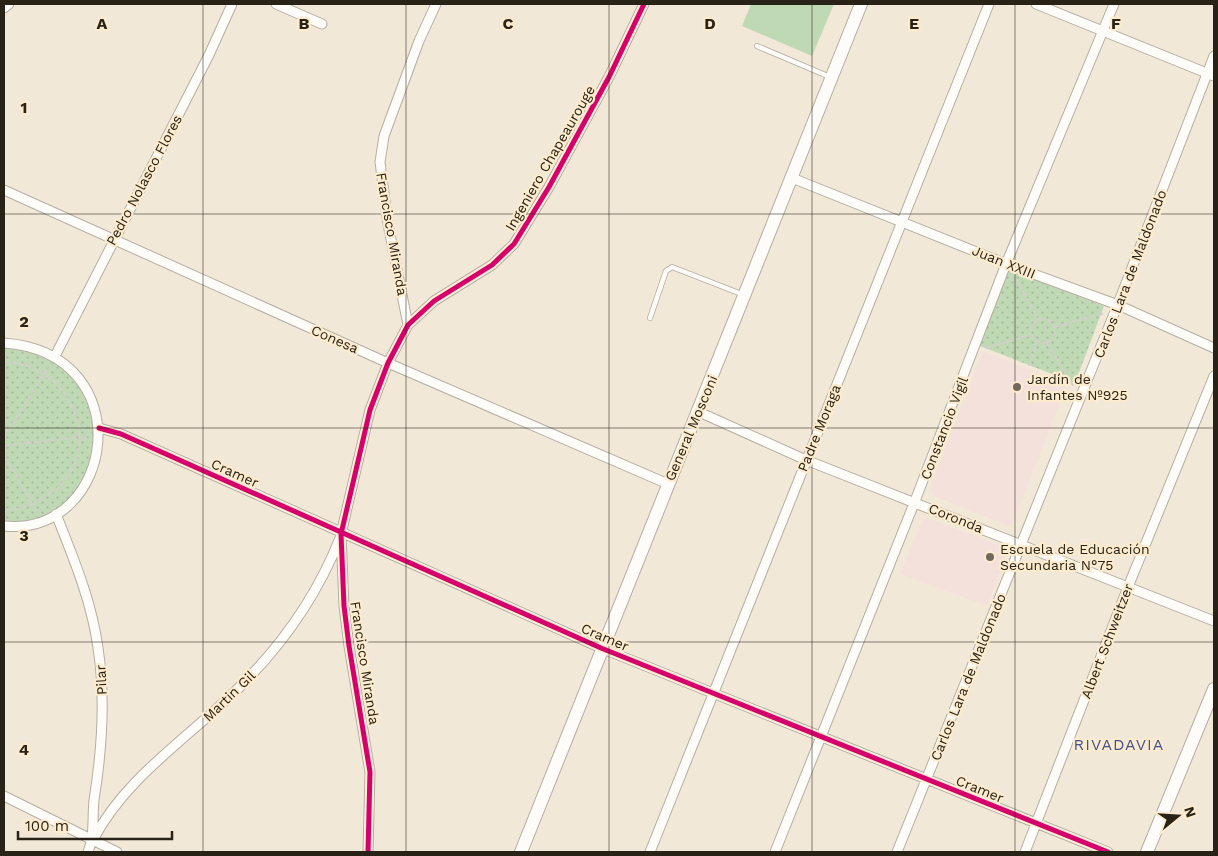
<svg xmlns="http://www.w3.org/2000/svg" width="1218" height="856" viewBox="0 0 1218 856" font-family="'Work Sans',sans-serif">
<defs>
<pattern id="park-dots" width="8" height="8" patternUnits="userSpaceOnUse" patternTransform="scale(1.25)"><rect width="8" height="8" fill="#c0d9b5"/><path d="M2 2h.1M6 6h.1" fill="none" stroke="#a5ba9b" stroke-width="1.8" stroke-linecap="round"/></pattern>
</defs>
<rect width="100%" height="100%" fill="#f2e8d8"/>
<path fill="#f5e1db" d="M983 351 1067 385 1011 527 932 495 930 487Z
M924 517 1008 548 987 606 900 574Z"/>
<path fill="url(#park-dots)" d="M1008 270 1104 306 1075 383 980 346Z
M4 343 30 346 77 375 99 428 86 483 56 514 4 526Z"/>
<path fill="#c0d9b5" d="M751 4H834L812 56 742 26Z"/>
<g fill="none" stroke-linecap="round" stroke-linejoin="round">
<g stroke="#b5aea2" stroke-width="6">
<path id="lane" d="M757 46 830 77
M650 318 666 271 672 267 744 295"/>
</g>
<g stroke="#b5aea2" stroke-width="11">
<path id="street" d="M276 4 322 24
M1036 4 1214 76
M4 8 9 4
M792 178 1009 265 1118 305 1214 348
M4 190 388 363 668 484
M408 325 388 224 380 162 384 136 419 41 436 4
M4 343C142 353 116 537 4 526
M55 356 209 55 232 4
M699 412 806 460 1214 621
M99 428 121 434 601 648 1108 852
M56 514C73 557 92 602 98 648 106 699 102 750 94 800 92 818 95 835 88 852
M4 796 117 852
M93 840C123 782 178 745 225 701 274 656 315 601 340 538
M368 852 370 772 349 646 344 606 341 534 370 410 388 363 408 325 434 301 492 265 514 244 549 187 609 77 644 4
M650 852 989 4
M775 852 915 501 1006 264 1114 4
M897 852 1116 309 1214 56
M1025 852 1128 587 1214 376"/>
</g>
<g stroke="#b5aea2" stroke-width="14">
<path id="secondary" d="M521 852 861 4
M1147 852 1214 689"/>
</g>
<path stroke="#d3cfca" stroke-width="2" stroke-dasharray="5 2.5" stroke-linecap="butt" d="M1015 278 1038 319
M1031 331a12 12 0 1 1 24 0a12 12 0 1 1-24 0Z
M1055 327 1105 313
M1047 343 1074 387
M986 348 1030 335
M4 362C67 363 105 441 59 487 55 491 48 494 43 498 32 506 18 511 4 509
M1029 366 1037 343
M4 438 48 367
M4 446 79 437 88 439
M4 455 38 514"/>
<use href="#lane" stroke="#fdfcf9" stroke-width="4.5"/>
<use href="#street" stroke="#fdfcf9" stroke-width="9"/>
<use href="#secondary" stroke="#fdfcf9" stroke-width="12"/>
<g stroke="#fcebcd" stroke-width="8">
<path id="cycleway" d="M99 428 121 434 601 648 1108 852
M368 852 370 772 349 646 344 606 341 534 370 410 388 363 408 325 434 301 492 265 514 244 549 187 609 77 644 4"/>
</g>
<use href="#cycleway" stroke="#d6006c" stroke-width="5"/>
</g>
<path fill="none" stroke="#292317" stroke-width="1" stroke-opacity="0.55" d="M203 4V852M406 4V852M609 4V852M812 4V852M1015 4V852M4 214H1214M4 428H1214M4 642H1214"/>
<g fill="#6f685b" stroke="#fcebcd" stroke-width="2">
<circle cx="1017" cy="387" r="5"/>
<circle cx="990" cy="557" r="5"/>
</g>
<g text-anchor="middle" dominant-baseline="central" stroke-width="4.5" stroke-linejoin="round" paint-order="stroke">
<g font-size="14" fill="#292317" stroke="#fcebcd">
<text transform="translate(550 158) rotate(-60)">Ingeniero Chapeaurouge</text>
<text transform="translate(144 180) rotate(-62)">Pedro Nolasco Flores</text>
<text transform="translate(392 234) rotate(80)">Francisco Miranda</text>
<text transform="translate(1004 262) rotate(22)">Juan XXIII</text>
<text transform="translate(1130 274) rotate(-69)">Carlos Lara de Maldonado</text>
<text transform="translate(335 339) rotate(24)">Conesa</text>
<text transform="translate(691 428) rotate(-67)">General Mosconi</text>
<text transform="translate(819 428) rotate(-68)">Padre Moraga</text>
<text transform="translate(944 428) rotate(-69)">Constancio Vigil</text>
<text transform="translate(235 473) rotate(24)">Cramer</text>
<text transform="translate(956 518) rotate(22)">Coronda</text>
<text transform="translate(605 637) rotate(23)">Cramer</text>
<text transform="translate(1107 641) rotate(-69)">Albert Schweitzer</text>
<text transform="translate(365 663) rotate(81)">Francisco Miranda</text>
<text transform="translate(968 677) rotate(-68)">Carlos Lara de Maldonado</text>
<text transform="translate(101 680) rotate(-93)">Pilar</text>
<text transform="translate(229 696) rotate(-44)">Martin Gil</text>
<text transform="translate(980 789) rotate(22)">Cramer</text>
</g>
<g font-size="14" fill="#292317" stroke="#fcebcd" text-anchor="start">
<text x="1027" y="379">Jardín de<tspan x="1027" dy="16">Infantes Nº925</tspan></text>
<text x="1000" y="549">Escuela de Educación<tspan x="1000" dy="16">Secundaria N°75</tspan></text>
</g>
<g font-size="16" letter-spacing="1" fill="#42538f" stroke="#fcebcd">
<text x="1119" y="744">RIVADAVIA</text>
</g>
</g>
<g font-size="16" text-anchor="middle" font-weight="bold" fill="#292317" stroke="#fcebcd" stroke-width="4.5" stroke-linejoin="round" paint-order="stroke">
<text x="102" y="29">A</text>
<text x="304" y="29">B</text>
<text x="508" y="29">C</text>
<text x="710" y="29">D</text>
<text x="914" y="29">E</text>
<text x="1116" y="29">F</text>
<text x="24" y="113">1</text>
<text x="24" y="327">2</text>
<text x="24" y="541">3</text>
<text x="24" y="755">4</text>
</g>
<rect width="1218" height="856" fill="none" stroke="#292317" stroke-width="10"/>
<g transform="translate(1178 816) rotate(72)" stroke="#fcebcd" stroke-width="4" paint-order="stroke">
<path d="M0-4L9 19L0 12L-9 19Z" fill="#292317"/>
<text y="-8" font-size="14" font-weight="bold" text-anchor="middle" fill="#292317">N</text>
</g>
<path d="M18 831v8h154v-8" fill="none" stroke="#292317" stroke-width="2.5"/>
<text x="25" y="831" font-size="15" fill="#292317" stroke="#fcebcd" stroke-width="4" paint-order="stroke">100 m</text>
</svg>
